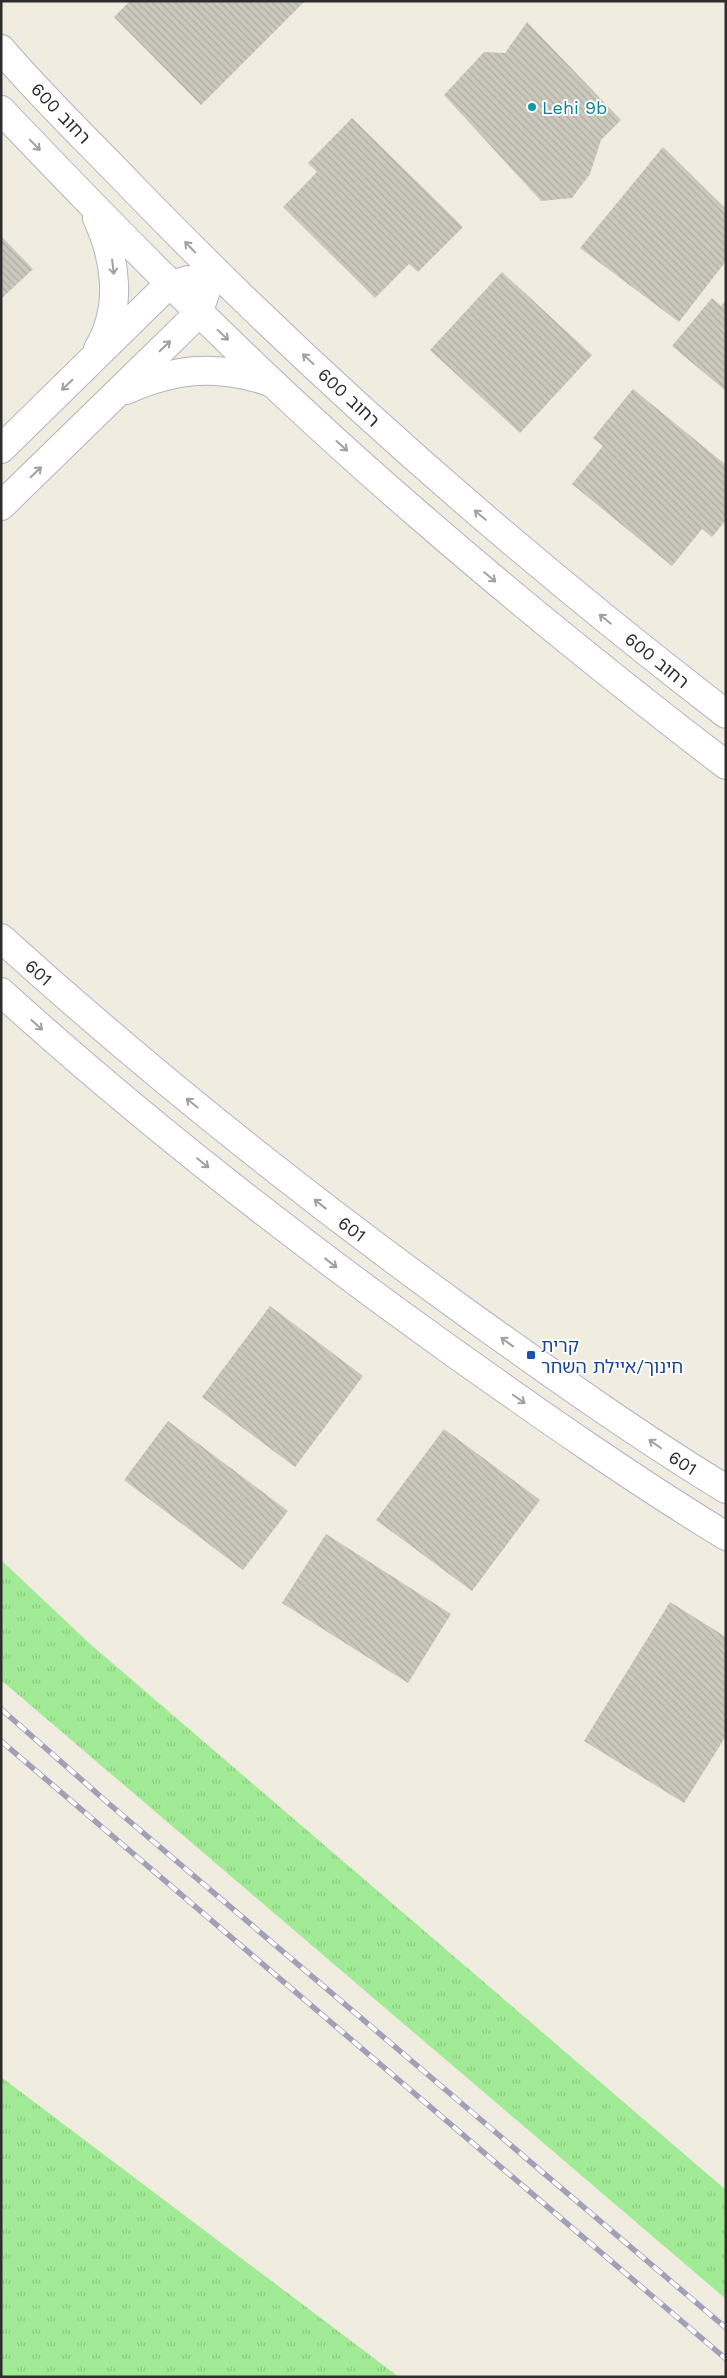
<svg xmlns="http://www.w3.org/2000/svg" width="727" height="2378" viewBox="0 0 727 2378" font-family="'Work Sans','Noto Sans Hebrew',sans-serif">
<defs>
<pattern id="grass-tufts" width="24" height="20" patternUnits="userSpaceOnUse" patternTransform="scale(1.25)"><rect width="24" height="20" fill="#a2eb96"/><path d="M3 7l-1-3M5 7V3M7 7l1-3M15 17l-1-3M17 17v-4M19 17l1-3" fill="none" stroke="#8cca82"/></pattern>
<pattern id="building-back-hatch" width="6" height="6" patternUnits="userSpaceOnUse" patternTransform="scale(1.25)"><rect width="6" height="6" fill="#cbc9bd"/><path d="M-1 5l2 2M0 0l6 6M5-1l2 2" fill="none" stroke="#afada3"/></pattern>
</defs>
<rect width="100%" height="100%" fill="#f0ecdf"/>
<path fill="url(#grass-tufts)" d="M1 1560 89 1643 726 2190V2299L1 1680Z
M1 2077 399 2377H1Z"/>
<path fill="url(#building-back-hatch)" d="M130 1H305L201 105 114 17Z
M527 22 621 120 601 140 590 174 572 198 541 201 444 95 484 52 505 53Z
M352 118 463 227 418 272 409 264 375 298 283 207 317 172 308 163Z
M663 147 726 209V261L679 322 580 248Z
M1 236 33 269 1 299Z
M502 272 592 355 520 433 430 350Z
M712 298 721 306 726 300V391L672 346Z
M633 389 726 465V520L712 537 702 529 672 566 572 484 603 446 593 438Z
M270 1306 363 1376 295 1467 202 1397Z
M168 1421 288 1511 243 1570 124 1480Z
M444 1429 540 1500 472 1591 376 1520Z
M326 1534 451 1614 408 1683 282 1603Z
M670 1602 726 1637V1736L684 1803 584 1741Z"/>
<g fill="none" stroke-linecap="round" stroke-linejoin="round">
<g stroke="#b3b3c2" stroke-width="30">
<g id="minor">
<path d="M1 49C43 98 90 143 134 189 318 379 517 553 726 714"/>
<path d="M1 110C135 251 273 390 421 517 520 603 622 685 726 765"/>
<path d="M97 218C116 259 123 308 98 349"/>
<path d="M126 390C175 368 218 364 270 382"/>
<path d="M1 449 166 287 188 280"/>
<path d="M1 506 198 314 213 270"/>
<path id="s1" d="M1 938C150 1073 306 1197 468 1314 552 1374 637 1435 726 1489"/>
<path d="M1 992C143 1121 295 1239 450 1350 540 1414 631 1478 726 1536"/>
</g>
</g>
<use href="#minor" stroke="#fff" stroke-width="28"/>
<g stroke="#a2a0b9" stroke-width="5.5">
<path id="rail" d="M1 1709 108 1803 726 2328
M1 1741 726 2359"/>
</g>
<use href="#rail" stroke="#fff" stroke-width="4" stroke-dasharray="11" stroke-linecap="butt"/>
</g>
<defs><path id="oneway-shaft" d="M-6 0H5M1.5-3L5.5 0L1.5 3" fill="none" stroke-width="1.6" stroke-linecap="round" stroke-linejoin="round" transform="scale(1.25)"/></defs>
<g stroke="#a0a0a0">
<use href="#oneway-shaft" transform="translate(35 145) rotate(46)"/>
<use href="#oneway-shaft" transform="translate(190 247) rotate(-134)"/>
<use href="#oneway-shaft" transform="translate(113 267) rotate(83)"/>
<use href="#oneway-shaft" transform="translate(223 335) rotate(43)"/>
<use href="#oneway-shaft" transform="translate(165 346) rotate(-44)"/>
<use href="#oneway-shaft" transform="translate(308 359) rotate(-137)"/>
<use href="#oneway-shaft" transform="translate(67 385) rotate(136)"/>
<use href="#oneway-shaft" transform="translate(342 446) rotate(42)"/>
<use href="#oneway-shaft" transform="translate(36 472) rotate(-44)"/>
<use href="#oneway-shaft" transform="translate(480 515) rotate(-140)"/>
<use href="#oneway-shaft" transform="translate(490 577) rotate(40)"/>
<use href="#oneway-shaft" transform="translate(605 619) rotate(-141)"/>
<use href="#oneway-shaft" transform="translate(37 1025) rotate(42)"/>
<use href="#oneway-shaft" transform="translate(192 1103) rotate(-141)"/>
<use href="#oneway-shaft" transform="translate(203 1163) rotate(39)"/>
<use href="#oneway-shaft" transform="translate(320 1204) rotate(-142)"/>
<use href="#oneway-shaft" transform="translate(331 1263) rotate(38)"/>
<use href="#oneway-shaft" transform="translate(507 1342) rotate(-144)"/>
<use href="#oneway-shaft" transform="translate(519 1399) rotate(35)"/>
<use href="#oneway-shaft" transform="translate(655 1444) rotate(-145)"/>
</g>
<circle fill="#0f9aa8" stroke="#fff" stroke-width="2" cx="532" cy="107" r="5"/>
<rect fill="#1a4fb4" stroke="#fff" stroke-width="2" x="526" y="1350" width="10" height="10" rx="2.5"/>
<g text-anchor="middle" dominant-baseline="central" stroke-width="4" stroke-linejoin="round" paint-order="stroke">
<g font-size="18" fill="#0d838f" stroke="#fff" text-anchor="start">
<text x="542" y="107">Lehi 9b</text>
</g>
<g font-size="18" fill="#2d2d2d" stroke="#fff">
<text transform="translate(61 113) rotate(46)">רחוב 600</text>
<text transform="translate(349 397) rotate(43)">רחוב 600</text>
<text transform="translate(657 660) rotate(39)">רחוב 600</text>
<text stroke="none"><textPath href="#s1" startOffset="51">601</textPath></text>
<text stroke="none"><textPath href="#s1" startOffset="456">601</textPath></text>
<text stroke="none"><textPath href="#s1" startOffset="861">601</textPath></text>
</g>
<g font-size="18" fill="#164399" stroke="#fff" text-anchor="start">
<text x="541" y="1345">קרית<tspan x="541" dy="21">חינוך/איילת השחר</tspan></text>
</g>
</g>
<rect width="727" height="2378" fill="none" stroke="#2d2d2d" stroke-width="5"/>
</svg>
